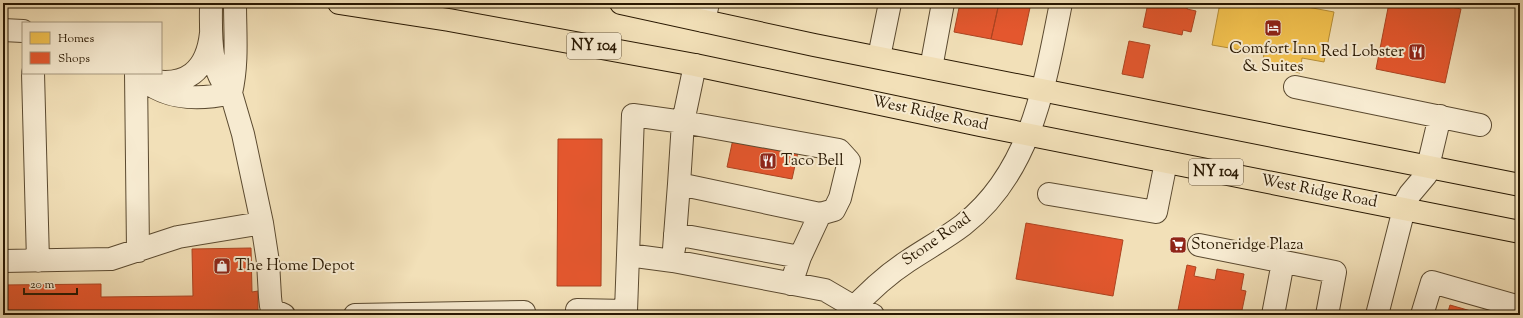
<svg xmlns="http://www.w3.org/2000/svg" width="1523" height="318" viewBox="0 0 1523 318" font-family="'Sorts Mill Goudy',serif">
<rect width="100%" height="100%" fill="#f2e0b8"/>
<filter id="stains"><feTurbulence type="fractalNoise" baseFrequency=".005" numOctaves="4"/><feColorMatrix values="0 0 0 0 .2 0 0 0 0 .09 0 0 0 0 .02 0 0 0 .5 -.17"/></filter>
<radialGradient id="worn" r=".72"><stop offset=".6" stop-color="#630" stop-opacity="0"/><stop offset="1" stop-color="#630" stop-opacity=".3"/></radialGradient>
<path fill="#f2c14e" stroke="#b68e37" d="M1220 3H1286L1334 12 1324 62 1302 58 1300 73 1262 66 1264 54 1212 45Z"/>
<path fill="#e4572e" stroke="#ac4421" d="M960 3H999L991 39 954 32Z
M999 3H1031L1022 45 991 39Z
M1148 3H1176L1188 5 1187 9 1196 11 1191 32 1183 30 1182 35 1143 27Z
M1389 3H1431L1461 9 1445 83 1376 69Z
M1129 41 1150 45 1143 78 1122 74Z
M558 139H602L601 286H557Z
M733 139 798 152 792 179 727 167Z
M1026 223 1123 240 1113 296 1016 279Z
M251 248 252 292 258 291V315H3V285L101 284V297L193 296 192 249Z
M1187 265 1196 267 1194 276 1215 280 1217 269 1244 274 1241 290 1246 291 1241 315H1177Z
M1450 305 1485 315H1447Z"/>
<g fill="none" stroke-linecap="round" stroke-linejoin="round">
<g stroke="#5b4a30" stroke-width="24">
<path id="minor" d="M211 3C211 33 208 69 231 93
M704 21 708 3
M3 30 23 31
M879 57 890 3
M695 65 683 122 633 115 628 255 673 261 825 290 854 307 873 315
M931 68 943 3
M33 73 38 261
M136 73C162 100 196 101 231 93L243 134 262 223 268 262 270 297 271 306 275 311 284 315
M136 73 138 251
M148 80C186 88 207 71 211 33
M1295 87 1480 125
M231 93C238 63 235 33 235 3
M1049 194 1156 212 1166 162
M675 234 800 257
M1199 245 1335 272 1327 315
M674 249 679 184
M3 261 111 259 178 237 262 223
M791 284 800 257 820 214 679 184 683 122 839 150 849 161 840 198 834 210 820 214
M577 310 626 311 628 255
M355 315 524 312V315
M847 315C865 295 885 276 908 261 926 249 946 238 963 225 1032 171 1045 83 1061 3
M1273 315 1283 262
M1377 315 1406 201 1410 194 1426 175 1440 116
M1422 315 1432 282 1520 307"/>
</g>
<g stroke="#291802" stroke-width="24">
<path id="highway" d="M339 3 449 20 695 65 980 125 1520 232
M621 3 814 45 1520 185"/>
</g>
<use href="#minor" stroke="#f7ebd1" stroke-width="22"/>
<use href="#highway" stroke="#f2e0b8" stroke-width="22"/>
</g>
<defs>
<g id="hotel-square" transform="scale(0.9)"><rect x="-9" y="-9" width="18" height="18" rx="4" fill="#8f2418" stroke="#f7ebd1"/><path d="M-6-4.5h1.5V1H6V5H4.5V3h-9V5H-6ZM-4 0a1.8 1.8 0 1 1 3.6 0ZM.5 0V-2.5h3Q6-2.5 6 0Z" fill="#fff"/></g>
<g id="restaurant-square" transform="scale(0.9)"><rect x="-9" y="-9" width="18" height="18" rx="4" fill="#8f2418" stroke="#f7ebd1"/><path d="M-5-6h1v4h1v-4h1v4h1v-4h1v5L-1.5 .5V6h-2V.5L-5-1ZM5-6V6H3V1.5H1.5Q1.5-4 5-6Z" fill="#fff"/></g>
<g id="supermarket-square" transform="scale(0.9)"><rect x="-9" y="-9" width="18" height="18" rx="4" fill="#8f2418" stroke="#f7ebd1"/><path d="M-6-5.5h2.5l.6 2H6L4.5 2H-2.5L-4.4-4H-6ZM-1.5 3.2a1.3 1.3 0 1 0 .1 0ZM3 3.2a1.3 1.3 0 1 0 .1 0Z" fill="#fff"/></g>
<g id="shop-square" transform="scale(0.9)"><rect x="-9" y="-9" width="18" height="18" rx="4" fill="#8f2418" stroke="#f7ebd1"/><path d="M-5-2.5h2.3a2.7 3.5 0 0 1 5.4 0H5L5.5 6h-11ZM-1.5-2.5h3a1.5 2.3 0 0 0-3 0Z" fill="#fff"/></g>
</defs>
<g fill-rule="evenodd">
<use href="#hotel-square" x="1273" y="28"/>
<use href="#restaurant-square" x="1417" y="52"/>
<use href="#restaurant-square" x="768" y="161"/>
<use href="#supermarket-square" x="1178" y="245"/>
<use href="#shop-square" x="222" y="266"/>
</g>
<g text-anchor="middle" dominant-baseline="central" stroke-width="4" stroke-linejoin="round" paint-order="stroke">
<g fill="#f7ebd1" stroke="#675740" stroke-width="1">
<rect x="567" y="33" width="54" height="26" rx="3"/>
<rect x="1189" y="159" width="54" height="26" rx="3"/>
</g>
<g font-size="15" font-weight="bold" fill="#291802">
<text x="594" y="46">NY 104</text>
<text x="1216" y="172">NY 104</text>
</g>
<g font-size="16" fill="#291802" stroke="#f7ebd1" text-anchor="start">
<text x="1273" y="49" text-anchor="middle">Comfort Inn<tspan x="1273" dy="18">&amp; Suites</tspan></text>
<text x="1404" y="52" text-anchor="end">Red Lobster</text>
<text x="781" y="161">Taco Bell</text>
<text x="1191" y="245">Stoneridge Plaza</text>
<text x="235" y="266">The Home Depot</text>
</g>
<g font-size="16" fill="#291802" stroke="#f7ebd1">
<text transform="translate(930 114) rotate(12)">West Ridge Road</text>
<text transform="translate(1319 192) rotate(11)">West Ridge Road</text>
<text transform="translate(937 240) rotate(-35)">Stone Road</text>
</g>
</g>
<rect width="1523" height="318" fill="none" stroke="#f2e0b8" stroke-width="16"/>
<rect x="4" y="4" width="1515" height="310" fill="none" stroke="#291802" stroke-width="2"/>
<rect x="8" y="8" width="1507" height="302" fill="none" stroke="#291802"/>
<rect x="22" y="22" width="140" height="52" fill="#f7ebd1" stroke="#a5977e"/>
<rect x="30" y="32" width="20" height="12" fill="#f2c14e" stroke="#a5977e"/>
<text x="58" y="42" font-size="12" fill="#291802">Homes</text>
<rect x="30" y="52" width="20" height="12" fill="#e4572e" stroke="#a5977e"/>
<text x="58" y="62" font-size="12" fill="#291802">Shops</text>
<path d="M24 288v6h53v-6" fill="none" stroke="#291802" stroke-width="2"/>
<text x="30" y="288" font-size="12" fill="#291802" stroke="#f7ebd1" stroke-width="3" paint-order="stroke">20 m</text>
<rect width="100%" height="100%" filter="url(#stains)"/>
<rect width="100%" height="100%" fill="url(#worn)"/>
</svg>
